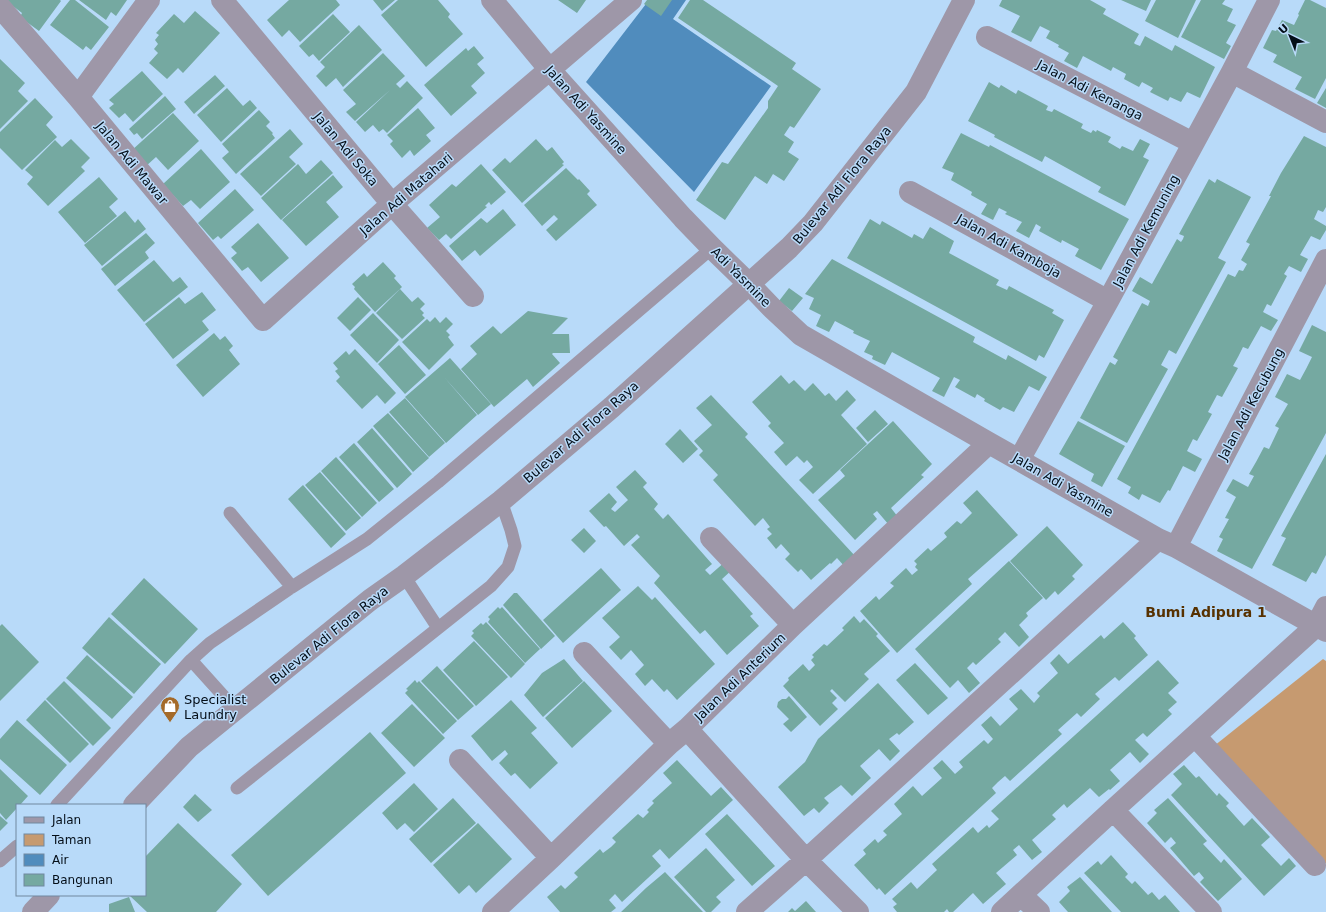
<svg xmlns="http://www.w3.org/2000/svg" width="1326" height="912" viewBox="0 0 1326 912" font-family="'DejaVu Sans',sans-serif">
<rect width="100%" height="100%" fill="#b8daf9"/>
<path fill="#c69a70" d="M1323 659 1326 661V863L1313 873 1209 750Z"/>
<path fill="#508cbd" d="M649 0H686L673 19 771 86 694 192 586 82Z"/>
<path fill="#75a9a1" d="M5 0H60L61 1 39 31 20 17 22 13Z
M70 0H75L109 27 91 50 86 46 83 50 50 25Z
M79 0H127L116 16 111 12 106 20Z
M289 0H336L340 5 300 42 289 30 282 37 267 20Z
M373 0H395L382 11Z
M398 0H438L450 14 448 17 463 34 426 67 381 15Z
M558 0H586L577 13Z
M647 0H672L661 16 644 4Z
M690 0H703L796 63 792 69 821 89 794 128 790 126 784 135 794 142 788 152 799 159 784 181 773 174 767 184 755 176 725 220 696 200 722 162 728 164 768 108V101L778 86 678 18Z
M1002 0H1090L1106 9 1103 14 1105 15 1139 34 1134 43 1135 44 1140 46 1145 36 1172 51 1175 45 1215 67 1200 98 1187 92 1181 102 1170 97 1168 101 1150 92 1153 88 1142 82 1139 87 1124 79 1126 74 1113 67 1111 71 1083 56 1077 68 1064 61 1069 53 1058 47 1059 45 1046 38 1050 31 1040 26 1031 42 1011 32 1020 16 999 6Z
M1121 0H1151L1146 11Z
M1156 0H1196L1178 38 1145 21Z
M1201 0H1225L1222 4 1233 9 1227 21 1236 25 1226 43 1231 46 1224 59 1181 37Z
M1305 0H1310L1326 8V78L1315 99 1295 89 1302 77 1273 62 1277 55 1263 48 1272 30 1276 31 1282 20 1294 25 1299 15 1298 14Z
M195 11 220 33 183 73 178 68 167 79 149 63 158 53 154 49 158 44 155 40 159 35 156 33 174 14 184 23Z
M333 14 350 32 319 61 313 54 309 57 299 46Z
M359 25 382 50 343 87 336 78 326 87 316 76 325 67 320 62Z
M474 46 484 58 477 64 485 73 471 86 477 93 451 116 424 85 466 48 468 51Z
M383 53 405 76 396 84 400 88 407 81 423 98 387 133 383 129 379 132 373 125 365 132 356 122 390 90 355 121 346 112 356 104 343 90Z
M0 59 25 83 18 91 28 101 0 129Z
M142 71 163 94 133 122 125 113 119 118 109 108 114 104 109 100Z
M215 75 225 86 194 114 184 102Z
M989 82 999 88 1001 85 1016 94 1018 90 1048 106 1046 110 1052 112 1054 109 1083 124 1081 128 1091 133 1093 130 1096 132 1097 130 1111 137 1108 142 1120 149 1122 146 1133 151 1140 139 1150 144 1143 157 1149 160 1125 206 1098 192 1101 187 1045 156 1042 162 994 137 995 135 968 121Z
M227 88 243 106 250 100 257 108 221 142 197 115Z
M1326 88V108L1317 103Z
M165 96 176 109 142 139 137 133 134 135 129 129Z
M35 98 53 117 46 125 57 137 22 170 0 148V132Z
M418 108 435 128 426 135 431 141 414 156 410 150 402 158 390 144 393 141 387 135Z
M259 110 270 122 266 126 273 133 272 134 275 138 236 174 222 158 229 152 222 144Z
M173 113 199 141 168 170 156 157 145 167 131 151Z
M290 129 303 144 289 157 296 164 261 196 240 174Z
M961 133 989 147 990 145 1129 219 1101 270 1075 256 1079 249 1062 240 1061 243 1039 231 1041 227 1036 224 1029 238 1016 231 1022 222 1005 214 1007 212 999 208 993 220 981 214 987 204 971 195 972 192 951 180 954 173 942 168Z
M1304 136 1326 147V207L1323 212 1318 210 1314 219 1326 226V230L1320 240 1311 236 1300 255 1308 259 1301 272 1289 266 1284 274 1287 276 1271 306 1267 304 1263 312 1278 320 1271 331 1261 326 1248 349 1243 347 1238 357 1233 366 1238 368 1222 397 1217 395 1208 412 1212 414 1197 441 1193 439 1187 451 1202 459 1195 472 1183 466 1170 491 1168 490 1160 503 1142 494 1139 500 1128 493 1131 487 1117 479 1228 274 1235 277 1239 270 1243 271 1247 264 1241 260 1250 244 1246 242 1271 196H1269L1281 173Z
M71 139 90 158 81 167 85 171 48 206 27 184 33 177 25 170 55 140 62 147Z
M536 139 547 151 552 147 564 162 562 164 564 165 522 203 492 170 505 158 510 163Z
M201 149 230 182 200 209 191 200 183 206 163 184Z
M321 160 333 173 281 220 261 198 298 164 306 174Z
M481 164 506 192 491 205 489 202 485 206 487 207 451 239 446 234 439 240 427 228 440 217 429 205 452 184 456 187Z
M566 168 578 180 579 179 590 191 587 194 597 205 556 241 546 230 558 219 554 215 542 226 524 205Z
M333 175 343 187 326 202 339 217 306 246 282 220Z
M99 177 118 199 109 207 117 216 85 243 58 212Z
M1209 179 1215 183 1217 179 1251 197 1218 258 1226 262 1176 354 1169 350 1161 365 1168 369 1127 443 1080 418 1110 362 1115 365 1118 360 1113 357 1142 303 1148 306 1150 301 1132 291 1140 277 1152 284 1177 239 1181 242 1183 239 1184 236 1179 234Z
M235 189 254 210 221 239 218 236 213 240 198 223Z
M503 209 516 225 480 256 475 250 462 261 449 246 481 218 487 223Z
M125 211 135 223 138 219 146 229 102 266 84 245Z
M870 219 880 225 882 221 912 238 914 234 923 239 930 227 954 241 949 253 999 280 996 285 1007 290 1009 286 1054 310 1052 313 1064 320 1044 358 1039 355 1036 361 847 258Z
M258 223 289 258 261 282 248 267 242 271 231 258 237 253 231 247Z
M146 233 155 243 145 252 149 258 115 286 101 269Z
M832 259 975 337 973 342 1006 360 1008 355 1047 377 1039 391 1029 386 1014 412 1003 407 1000 410 984 401 985 399 977 394 975 398 955 387 960 380 954 377 944 397 932 391 940 378 892 352 885 365 872 359 873 356 864 352 870 341 853 333 854 331 835 321 829 332 816 326 821 315 809 309 814 298 805 294Z
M154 260 173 282 180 277 188 287 144 322 117 290Z
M383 262 396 276 394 278 402 287 375 312 354 289 355 287 352 284 364 273 367 277Z
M789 288 803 298 792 311 779 301Z
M400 289 412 302 418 297 425 304 420 309 424 313 422 315 425 318 402 339 376 313Z
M202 292 216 310 202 321 209 330 173 359 145 324 179 297 185 304Z
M358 297 371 310 350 331 337 318Z
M528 311 568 318 552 334H569L570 353H553L552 354 560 363 533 387 527 379 494 407 461 369 477 354 470 346 493 326 501 334Z
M373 313 399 340 377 363 350 335Z
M435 317 440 323 446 317 453 324 446 331 450 335 448 337 454 345 429 370 402 342 427 319 430 322Z
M1312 325 1326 332V433L1252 569 1217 551 1223 539 1219 537 1229 519 1225 518 1236 497 1226 491 1233 479 1248 487 1254 476 1249 474 1256 462 1264 447 1269 449 1279 428 1275 426 1288 404 1275 397 1287 374 1300 380 1306 369 1312 357 1299 351Z
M214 333 220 340 225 336 233 346 229 350 240 364 203 397 176 365Z
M399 345 426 375 405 394 378 364Z
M355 349 396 393 385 404 377 395 362 409 336 381 340 377 335 371 338 369 333 363 346 351 349 355Z
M450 358 491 404 478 415 444 377 477 415 446 443 405 397Z
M781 375 789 384 794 380 805 391 813 383 825 396 829 393 836 401 847 390 856 400 841 415 867 444 813 494 799 480 813 467 807 460 804 463 797 456 786 466 774 452 784 443 768 426 771 423 752 402Z
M711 395 748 434 745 437 856 557 845 567 837 558 831 564 830 563 811 580 801 569 798 572 785 559 790 554 781 544 776 549 767 538 772 534 767 529 770 527 763 518 755 526 713 480 718 475 699 455 703 451 694 441 712 425 696 408Z
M405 398 445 443 429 457 389 412Z
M875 410 888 424 868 442 856 428Z
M388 413 429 458 413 472 373 426Z
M893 421 932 464 921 475 924 477 891 508 898 517 889 525 877 511 873 514 877 519 855 540 818 500 845 476 840 470Z
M1078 421 1125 446 1102 487 1091 481 1094 474 1059 454Z
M372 428 412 474 397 488 357 442Z
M680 429 698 449 683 463 665 444Z
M354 443 394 489 379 502 339 457Z
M1326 454V555L1316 574 1312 572 1306 582 1272 565 1286 538 1281 536Z
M336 457 377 503 362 517 321 471Z
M635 470 647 483 643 487 658 504 654 509 663 519 668 514 712 564 705 570 710 575 726 561 733 569 722 579 753 614 750 616 759 626 727 655 705 630 700 634 654 583 660 576 631 545 640 537 637 534 624 546 606 526 604 527 589 511 609 493 617 502 611 509 615 512 628 500 616 487Z
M320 472 361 518 346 531 305 485Z
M303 485 346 534 331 548 288 499Z
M977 490 1018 535 968 579 972 584 897 653 860 611 876 596 879 600 894 586 890 583 906 568 912 575 918 570 915 567 917 564 914 561 928 548 931 551 947 537 944 533 957 521 961 524 972 513 963 503Z
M1047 526 1083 565 1072 576 1075 579 1058 595 1055 591 1046 600 1010 561Z
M584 528 596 541 584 553 571 540Z
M1009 561 1043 598 1026 613 1028 616 1019 625 1029 637 1019 647 1005 632 998 639 1001 642 989 653 976 665 973 662 967 668 980 683 969 693 958 680 950 688 915 649Z
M601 568 621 590 563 643 543 620Z
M144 578 198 629 165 664 111 614Z
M638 586 652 600 655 597 715 664 677 700 667 689 664 692 652 679 645 686 635 674 644 665 631 650 621 660 609 647 620 637 602 618Z
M514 593H517L555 636 541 649 503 605Z
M498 607 500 609 502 607 540 649 525 663 488 622 490 619 488 617Z
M854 616 860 623 864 619 878 634 876 636 890 651 864 674 869 679 845 702 832 689 830 691 837 698 832 703 838 709 820 726 783 686 789 680 788 678 803 664 809 671 815 665 811 660 814 657 812 655 824 644 827 646 844 630 842 628Z
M109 617 161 664 134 694 82 648Z
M486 622 525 664 511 678 471 636 474 633 472 631 481 623 483 625Z
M1123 622 1136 636 1134 638 1148 655 1119 681 1115 677 1095 694 1100 699 1081 717 1077 713 1058 730 1062 734 1010 781 1005 776 998 782 992 788 996 793 885 895 879 888 877 890 854 865 866 854 863 850 875 839 878 843 887 835 883 831 902 814 894 804 913 786 922 796 942 778 933 768 942 760 955 774 963 767 959 762 984 740 988 744 993 739 981 725 991 716 1000 726 1018 709 1009 699 1021 689 1034 703 1040 696 1037 693 1058 673 1050 663 1059 654 1068 664 1101 635 1104 639Z
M2 624 39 662 0 701V626Z
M474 641 508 677 476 706 443 670Z
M87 655 133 697 112 719 66 678Z
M564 659 583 681 543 717 524 695 542 673Z
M1158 660 1179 683 1168 693 1177 702 1168 710 1172 714 1147 737 1143 733 1135 740 1149 754 1140 763 1130 752 1110 770 1120 781 1110 790 1109 789 1099 797 1090 788 1067 808 1064 804 1052 815 1056 819 1032 840 1042 852 1032 860 1019 845 1013 850 1017 855 996 873 1006 884 983 904 973 893 953 912H949L947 909 944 912H897L893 907 897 904 892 899 911 882 917 889 937 870 932 864 973 827 978 833 987 825 989 828 999 819 991 811Z
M915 663 948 698 928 715 896 680Z
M437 666 474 706 458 720 421 681Z
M415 680 417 683 419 681 457 721 443 734 405 693 408 690 406 689Z
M64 681 111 728 93 746 46 699Z
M584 681 612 711 572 748 545 718Z
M878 683 914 722 899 735 897 733 889 739 900 751 890 761 879 749 860 766 871 778 852 796 841 785 824 798 829 803 819 813 814 808 804 816 778 787 805 762 818 739Z
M789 696 807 717 791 732 783 724 789 719 777 707 778 702 782 699H786Z
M45 700 89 744 70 763 26 720Z
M511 700 537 728 531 733 558 763 530 789 515 773 511 776 499 763 508 754 505 750 492 761 471 736Z
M412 704 445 738 414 767 381 733Z
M17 720 67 765 40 795 0 759V739Z
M370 732 406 773 268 896 231 855Z
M677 760 711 796 721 787 733 800 669 859 660 849 652 856 661 866 622 902 615 894 609 900 616 908 611 912H560L547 897 561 885 565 889 578 877 574 873 600 849 603 853 611 847 616 842 612 838 638 814 643 818 649 812 647 810 654 803 652 801 672 783 663 773Z
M1184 765 1196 778 1199 776 1217 796 1219 793 1229 803 1226 806 1244 826 1252 818 1270 837 1261 845 1281 866 1289 858 1296 866 1264 896 1171 795 1182 784 1173 774Z
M0 769 28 796 20 805H17V808L6 820 0 813Z
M414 783 438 809 414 832 405 823 397 830 382 813Z
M195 794 212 810 198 822 183 807Z
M453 798 476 823 431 863 409 839Z
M1168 798 1207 841 1203 844 1221 863 1224 859 1242 879 1218 901 1200 882 1204 878 1199 872 1194 876 1170 848 1176 843 1171 837 1165 843 1147 823 1157 813 1154 810Z
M727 814 775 866 752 886 705 834Z
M0 816 8 823 0 831Z
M178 823 242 884 216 912H147L129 895H145V857Z
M478 823 512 859 476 893 469 885 459 894 433 865Z
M706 848 735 880 716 897 721 902 711 912H706L674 877Z
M1111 855 1128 874 1125 877 1132 884 1135 881 1148 895 1152 892 1159 900 1165 895 1180 912H1121L1084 873 1098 861 1101 865Z
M665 872 703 912H621L646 888Z
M1080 877 1101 900 1112 912H1068L1059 902 1070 891 1067 887Z
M129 897 135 912H109V904Z
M806 901 816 912H788L792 908 795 911Z"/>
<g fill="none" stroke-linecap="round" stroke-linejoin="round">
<path stroke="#9e97a8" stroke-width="13" d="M230 513 292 587
M404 576 438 628
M236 710 191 660 210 643 292 587 367 539 438 482 712 248
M237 788 491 586 508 567 515 546 511 530 501 501
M57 805 191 660
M0 861 17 846"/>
<path stroke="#9e97a8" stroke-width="22" d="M222 0 392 204 473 296
M492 0 550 70 683 218 712 248 749 284 772 308 801 335 989 443 1158 539 1176 547 1326 631
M0 7 78 97 263 320 392 204 631 0
M987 37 1193 143
M1232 72 1326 122
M78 97 149 0
M910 192 1108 301
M1019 460 1108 301 1232 72 1269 0
M711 538 793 625
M1176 547 1326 260
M584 653 669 744
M687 729 806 860 858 912
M1195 736 1315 865
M460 760 551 858
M134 805 189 747 370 600 404 576 501 501 612 407 789 248 813 223 916 92 964 0
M1113 810 1211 912
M1021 895 1039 912
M33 912 49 895
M493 912 551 858 669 744 687 729 793 625 989 443
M747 912 806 860 1158 539
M1002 912 1113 810 1316 626 1326 607"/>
</g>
<defs>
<g id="shop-pin" transform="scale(1)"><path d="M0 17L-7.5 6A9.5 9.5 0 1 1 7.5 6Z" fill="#a46a29" stroke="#b8daf9"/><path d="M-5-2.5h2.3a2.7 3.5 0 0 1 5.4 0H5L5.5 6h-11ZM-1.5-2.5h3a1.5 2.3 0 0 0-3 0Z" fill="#fff"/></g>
</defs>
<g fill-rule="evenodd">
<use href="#shop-pin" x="170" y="706"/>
</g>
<g text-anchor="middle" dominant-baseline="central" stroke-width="3" stroke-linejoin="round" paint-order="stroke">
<g font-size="13" fill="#040e18" stroke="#b8daf9">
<text transform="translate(1090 90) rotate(27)">Jalan Adi Kenanga</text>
<text transform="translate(586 110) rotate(48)">Jalan Adi Yasmine</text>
<text transform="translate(346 149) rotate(50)">Jalan Adi Soka</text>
<text transform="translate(132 163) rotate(50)">Jalan Adi Mawar</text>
<text transform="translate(842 185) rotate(-51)">Bulevar Adi Flora Raya</text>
<text transform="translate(406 194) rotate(-41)">Jalan Adi Matahari</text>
<text transform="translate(1146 231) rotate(-62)">Jalan Adi Kemuning</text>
<text transform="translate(1009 246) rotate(29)">Jalan Adi Kamboja</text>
<text transform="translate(741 277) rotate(45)">Adi Yasmine</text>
<text transform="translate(1251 404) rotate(-62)">Jalan Adi Kecubung</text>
<text transform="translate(581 432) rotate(-41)">Bulevar Adi Flora Raya</text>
<text transform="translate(1063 485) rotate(30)">Jalan Adi Yasmine</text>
<text transform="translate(329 635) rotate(-39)">Bulevar Adi Flora Raya</text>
<text transform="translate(740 677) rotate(-44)">Jalan Adi Anterium</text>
</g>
<g font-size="13" fill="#040e18" stroke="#b8daf9" text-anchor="start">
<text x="184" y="699">Specialist<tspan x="184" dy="15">Laundry</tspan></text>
</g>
<g font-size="14" font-weight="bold" fill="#573100" stroke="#b8daf9">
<text x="1206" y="612">Bumi Adipura 1</text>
</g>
</g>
<rect x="16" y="804" width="130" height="92" fill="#b8daf9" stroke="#70889f"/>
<rect x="24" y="817" width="20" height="6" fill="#9e97a8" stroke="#70889f"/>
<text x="52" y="824" font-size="12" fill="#040e18">Jalan</text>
<rect x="24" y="834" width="20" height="12" fill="#c69a70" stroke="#70889f"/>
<text x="52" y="844" font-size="12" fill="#040e18">Taman</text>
<rect x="24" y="854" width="20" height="12" fill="#508cbd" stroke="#70889f"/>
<text x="52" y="864" font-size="12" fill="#040e18">Air</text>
<rect x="24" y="874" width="20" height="12" fill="#75a9a1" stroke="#70889f"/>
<text x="52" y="884" font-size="12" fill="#040e18">Bangunan</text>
<g transform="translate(1290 36) rotate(317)" stroke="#b8daf9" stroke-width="3" paint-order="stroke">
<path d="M0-3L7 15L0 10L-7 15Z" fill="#040e18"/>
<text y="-6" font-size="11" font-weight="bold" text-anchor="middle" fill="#040e18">U</text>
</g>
</svg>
